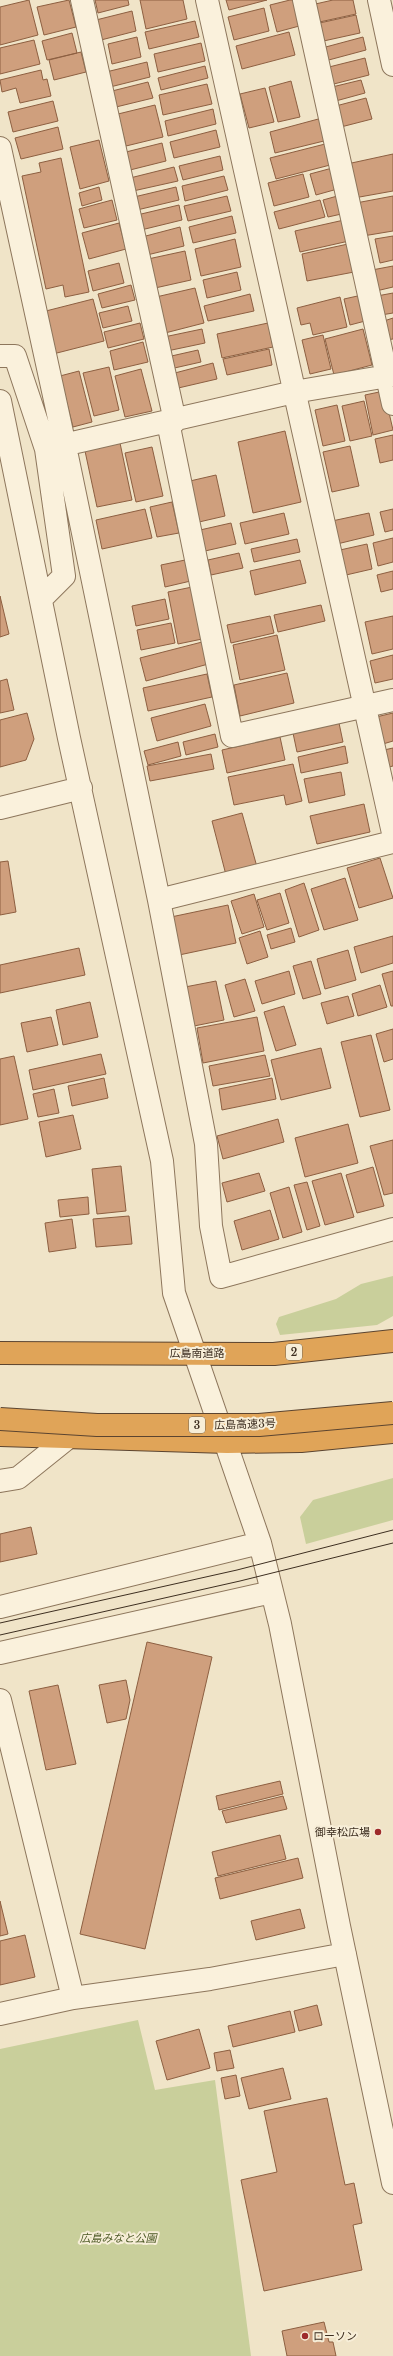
<svg xmlns="http://www.w3.org/2000/svg" width="393" height="2356" viewBox="0 0 393 2356" font-family="'Libre Baskerville','Noto Sans JP',serif">
<rect width="100%" height="100%" fill="#f0e4c8"/>
<path fill="#c9cf9b" d="M393 1276V1316L377 1325 280 1335 276 1324 279 1317 336 1299 361 1284Z
M393 1478V1520L306 1544 300 1517 313 1500Z
M138 2020 155 2090 215 2080 251 2356H0V2049Z"/>
<path fill="#cf9f7d" stroke="#8d5f41" d="M29 0 38 35 0 45V7Z
M69 0 76 27 44 35 37 7Z
M95 0H128L129 5 98 13Z
M140 0H183L187 19 146 29Z
M226 0H267L229 10Z
M290 0H297L303 25 277 32 270 5Z
M333 0H353L356 14 315 23 311 5Z
M264 8 269 31 234 40 228 17Z
M132 11 136 31 101 40 96 20Z
M356 15 360 33 319 42 315 24Z
M195 21 199 37 149 49 145 32Z
M289 32 295 55 242 69 236 46Z
M72 33 77 53 47 60 42 41Z
M137 37 141 57 112 64 108 44Z
M363 37 366 50 325 61 322 48Z
M34 40 40 64 0 74V48Z
M201 43 205 61 158 72 154 54Z
M81 52 86 72 54 80 49 60Z
M365 58 369 75 326 86 321 69Z
M147 62 150 77 110 87 106 72Z
M205 66 208 78 161 90 158 78Z
M41 70 43 80 47 79 51 96 20 103 16 88 2 92 0 80Z
M361 80 365 93 332 102 328 88Z
M291 81 300 117 278 122 269 87Z
M148 82 153 98 116 107 112 91Z
M207 84 212 104 163 115 159 95Z
M265 88 274 122 249 128 240 94Z
M366 98 372 119 337 128 332 107Z
M53 101 58 121 13 132 8 112Z
M155 105 163 137 126 146 118 114Z
M213 109 216 124 168 136 165 121Z
M322 118 328 140 275 153 270 132Z
M58 127 63 149 21 159 15 138Z
M216 130 220 147 174 158 170 142Z
M99 140 109 181 80 189 70 147Z
M162 143 166 161 130 170 126 152Z
M329 143 334 164 276 179 270 158Z
M393 154V191L354 198 347 164Z
M220 156 223 170 183 180 179 166Z
M61 158 89 292 65 297 63 285 46 289 22 176 41 172 39 163Z
M174 167 178 181 133 191 130 178Z
M336 167 341 188 316 195 310 174Z
M303 174 309 197 274 206 268 183Z
M224 176 228 190 185 201 182 186Z
M99 187 102 200 82 206 79 193Z
M176 187 179 200 137 210 134 197Z
M341 195 346 213 328 217 323 200Z
M227 196 231 211 188 221 184 206Z
M393 196V231L363 236 356 203Z
M112 200 117 220 84 228 79 209Z
M320 200 325 217 279 229 274 212Z
M179 205 182 220 141 230 137 215Z
M232 216 236 233 193 243 189 227Z
M344 220 349 241 300 252 295 231Z
M119 223 126 249 89 259 82 233Z
M180 227 184 246 147 255 142 237Z
M393 236V260L380 263 375 239Z
M235 239 241 267 201 276 195 249Z
M348 244 354 272 307 281 302 254Z
M185 251 191 280 155 288 148 259Z
M119 263 124 283 93 291 88 271Z
M393 266V287L376 291 372 270Z
M237 272 241 290 207 298 203 280Z
M131 285 135 300 102 308 98 294Z
M195 288 204 323 165 333 156 297Z
M393 293V313L381 315 377 296Z
M250 294 254 311 208 321 204 306Z
M362 295 369 320 350 325 344 299Z
M340 297 347 327 313 335 310 323 301 325 297 308Z
M93 299 104 341 53 354 42 312Z
M128 306 132 321 103 328 99 313Z
M393 318V339L386 340 381 322Z
M140 323 144 339 108 348 104 332Z
M268 323 273 347 222 358 217 334Z
M202 329 205 343 167 351 164 337Z
M363 329 372 365 334 375 325 339Z
M323 335 331 369 310 374 302 340Z
M143 342 148 362 114 370 110 351Z
M269 349 272 365 227 375 223 359Z
M198 350 201 362 170 369 167 357Z
M213 363 217 379 174 389 171 374Z
M109 367 119 410 94 416 83 373Z
M141 369 152 411 125 417 115 376Z
M79 371 92 422 73 427 60 376Z
M384 391 393 430 373 435 365 395Z
M364 401 372 436 350 441 342 406Z
M337 405 345 441 323 446 315 410Z
M285 431 301 502 253 513 238 442Z
M393 435V460L380 463 375 439Z
M120 443 132 500 97 507 85 451Z
M350 446 359 486 332 492 323 452Z
M152 447 163 496 136 502 125 453Z
M216 475 225 516 199 522 190 481Z
M172 502 179 533 157 537 150 507Z
M145 509 152 538 102 549 96 520Z
M393 509V530L385 532 380 512Z
M284 513 289 534 245 544 240 523Z
M369 513 374 535 337 544 332 521Z
M231 523 236 544 205 551 200 530Z
M393 538V562L378 566 373 543Z
M297 539 300 552 254 562 251 549Z
M367 544 372 569 346 575 340 550Z
M239 553 243 568 211 575 208 560Z
M190 559 195 580 165 587 161 565Z
M300 560 306 583 255 595 250 571Z
M393 571V589L381 592 377 575Z
M197 586 207 638 178 644 168 592Z
M0 596 9 634 0 637Z
M165 599 169 619 136 626 132 606Z
M321 605 325 621 278 632 274 615Z
M270 616 274 633 231 643 227 625Z
M393 616V649L372 654 365 622Z
M171 623 175 643 141 650 137 630Z
M277 635 285 670 240 680 233 645Z
M206 641 212 663 146 681 140 658Z
M393 655V679L375 683 370 661Z
M287 673 294 703 240 716 234 685Z
M207 674 212 697 148 711 143 688Z
M7 679 14 710 0 713V681Z
M205 704 211 726 157 741 151 718Z
M27 713 34 739 26 760 0 767V720Z
M393 713V741L383 744 376 717Z
M339 723 343 742 297 752 293 733Z
M215 734 218 747 186 755 183 742Z
M280 737 285 760 227 773 222 750Z
M178 742 181 756 148 765 144 751Z
M345 746 348 763 301 773 298 757Z
M393 748V766L389 767 384 750Z
M211 754 214 769 150 781 147 766Z
M293 764 302 801 286 805 284 795 234 805 228 777Z
M341 772 345 795 309 803 304 779Z
M364 804 370 832 317 844 310 816Z
M242 813 257 867 226 875 212 821Z
M380 858 393 898 359 908 347 868Z
M8 861 16 912 0 915V862Z
M345 878 358 920 324 930 311 889Z
M304 883 319 930 299 937 285 890Z
M280 893 289 923 267 930 257 900Z
M254 894 264 927 242 934 231 901Z
M228 905 236 943 179 955 171 917Z
M291 928 295 942 271 949 267 935Z
M260 931 268 957 247 964 239 938Z
M393 936V963L361 973 354 947Z
M79 948 85 975 0 993V965Z
M348 950 356 980 325 989 317 959Z
M311 961 321 994 303 999 293 966Z
M289 971 295 994 262 1004 255 981Z
M393 971V1006H391L382 974Z
M245 979 255 1011 234 1017 225 985Z
M216 981 224 1020 194 1026 185 987Z
M380 985 387 1007 358 1016 352 994Z
M348 996 354 1016 327 1024 321 1003Z
M90 1002 98 1037 63 1045 56 1010Z
M284 1006 296 1045 276 1051 264 1012Z
M51 1017 58 1045 27 1052 21 1023Z
M257 1017 264 1051 203 1063 197 1028Z
M393 1029V1059L384 1062 376 1034Z
M371 1035 390 1110 360 1117 341 1042Z
M321 1048 331 1088 281 1100 271 1060Z
M101 1054 106 1074 33 1090 29 1070Z
M265 1055 270 1076 213 1086 209 1066Z
M14 1056 28 1119 0 1125V1059Z
M104 1078 108 1098 72 1106 68 1086Z
M272 1078 276 1099 222 1110 219 1089Z
M54 1089 59 1113 38 1117 33 1094Z
M73 1115 81 1149 46 1157 39 1122Z
M278 1119 284 1142 223 1159 217 1136Z
M348 1124 358 1163 305 1177 295 1138Z
M393 1140V1193L384 1195 370 1146Z
M121 1166 126 1211 97 1214 92 1169Z
M373 1167 384 1206 357 1213 346 1175Z
M259 1173 265 1191 227 1202 222 1183Z
M341 1173 354 1217 325 1225 312 1181Z
M307 1182 320 1226 307 1230 294 1185Z
M289 1187 302 1232 283 1238 270 1193Z
M88 1197 89 1214 60 1217 58 1200Z
M270 1210 279 1239 242 1250 234 1221Z
M129 1216 132 1244 96 1247 93 1219Z
M72 1219 76 1248 49 1252 45 1223Z
M31 1527 37 1554 0 1562V1534Z
M147 1642 212 1657 145 1949 80 1934Z
M126 1680 130 1700 126 1719 107 1723 99 1685Z
M58 1685 76 1764 46 1770 29 1691Z
M280 1781 283 1794 219 1810 216 1796Z
M283 1796 287 1809 226 1823 222 1811Z
M280 1835 286 1859 218 1876 212 1852Z
M298 1858 303 1878 220 1899 215 1878Z
M0 1901 8 1934 0 1936Z
M300 1909 305 1928 256 1940 251 1921Z
M25 1935 35 1977 0 1985V1941Z
M317 2005 322 2025 299 2031 294 2011Z
M290 2011 295 2032 233 2047 228 2026Z
M199 2029 210 2068 167 2080 156 2041Z
M230 2050 234 2068 217 2071 214 2053Z
M283 2068 291 2099 249 2109 241 2078Z
M236 2075 240 2096 225 2099 221 2078Z
M327 2098 345 2185 354 2183 362 2223 353 2225 362 2270 264 2291 241 2180 277 2172 264 2111Z
M324 2322 329 2342H333L336 2356H287L282 2331Z"/>
<g fill="none" stroke-linecap="round" stroke-linejoin="round">
<g stroke="#8d765c" stroke-width="24">
<path id="minor" d="M82 0 175 421
M207 0 393 833
M304 0 393 404
M379 0 393 65
M0 148 65 446 159 900 206 1144 211 1226 221 1277 393 1229
M0 356H15L46 449 64 576 41 599
M0 401 69 738 162 1161 174 1293 260 1543 280 1624 339 1926 393 2183
M168 422 232 736 393 700
M46 449 294 392 393 375
M0 808 81 788
M159 900 393 842
M0 1481 18 1478 69 1437
M0 1607 260 1543
M0 1653 272 1592
M0 1700 73 1998
M0 2014 73 1998 210 1979 345 1954"/>
</g>
<g stroke="#5b4430" stroke-width="24">
<path id="highway" d="M0 1353 274 1354 393 1341
M0 1435 227 1442 301 1441 393 1432"/>
</g>
<use href="#minor" stroke="#faf1dc" stroke-width="22"/>
<use href="#highway" stroke="#e0a458" stroke-width="22"/>
<path stroke="#3d2e20" stroke-width="1" d="M0 1623 237 1570 393 1530
M0 1635 240 1581 393 1543"/>
<g stroke="#5b4430" stroke-width="24" stroke-linecap="butt">
<path id="highway-bridge" d="M0 1419 97 1425H259L393 1413"/>
</g>
<use href="#highway-bridge" stroke="#e0a458" stroke-width="22"/>
</g>
<g fill="#9e2a2b" stroke="#f7eed8" stroke-width="1.5">
<circle cx="378" cy="1832" r="4"/>
<circle cx="305" cy="2336" r="4"/>
</g>
<g text-anchor="middle" dominant-baseline="central" stroke-width="4" stroke-linejoin="round" paint-order="stroke">
<g fill="#f7eed8" stroke="#756857" stroke-width="1">
<rect x="286" y="1344" width="16" height="16" rx="3"/>
<rect x="189" y="1417" width="16" height="16" rx="3"/>
</g>
<g font-size="10" font-weight="bold" fill="#3d2e20">
<text x="294" y="1352">2</text>
<text x="197" y="1425">3</text>
</g>
<g font-size="11" fill="#3d2e20" stroke="#f7eed8">
<text x="197" y="1353">広島南道路</text>
<text transform="translate(245 1424) rotate(-2)">広島高速3号</text>
</g>
<g font-size="11" fill="#3d2e20" stroke="#f7eed8" text-anchor="end">
<text x="370" y="1832">御幸松広場</text>
<text x="313" y="2336" text-anchor="start">ローソン</text>
</g>
<g font-size="11" font-style="italic" fill="#4d5a26" stroke="#f7eed8">
<text x="118" y="2238">広島みなと公園</text>
</g>
</g>
</svg>
